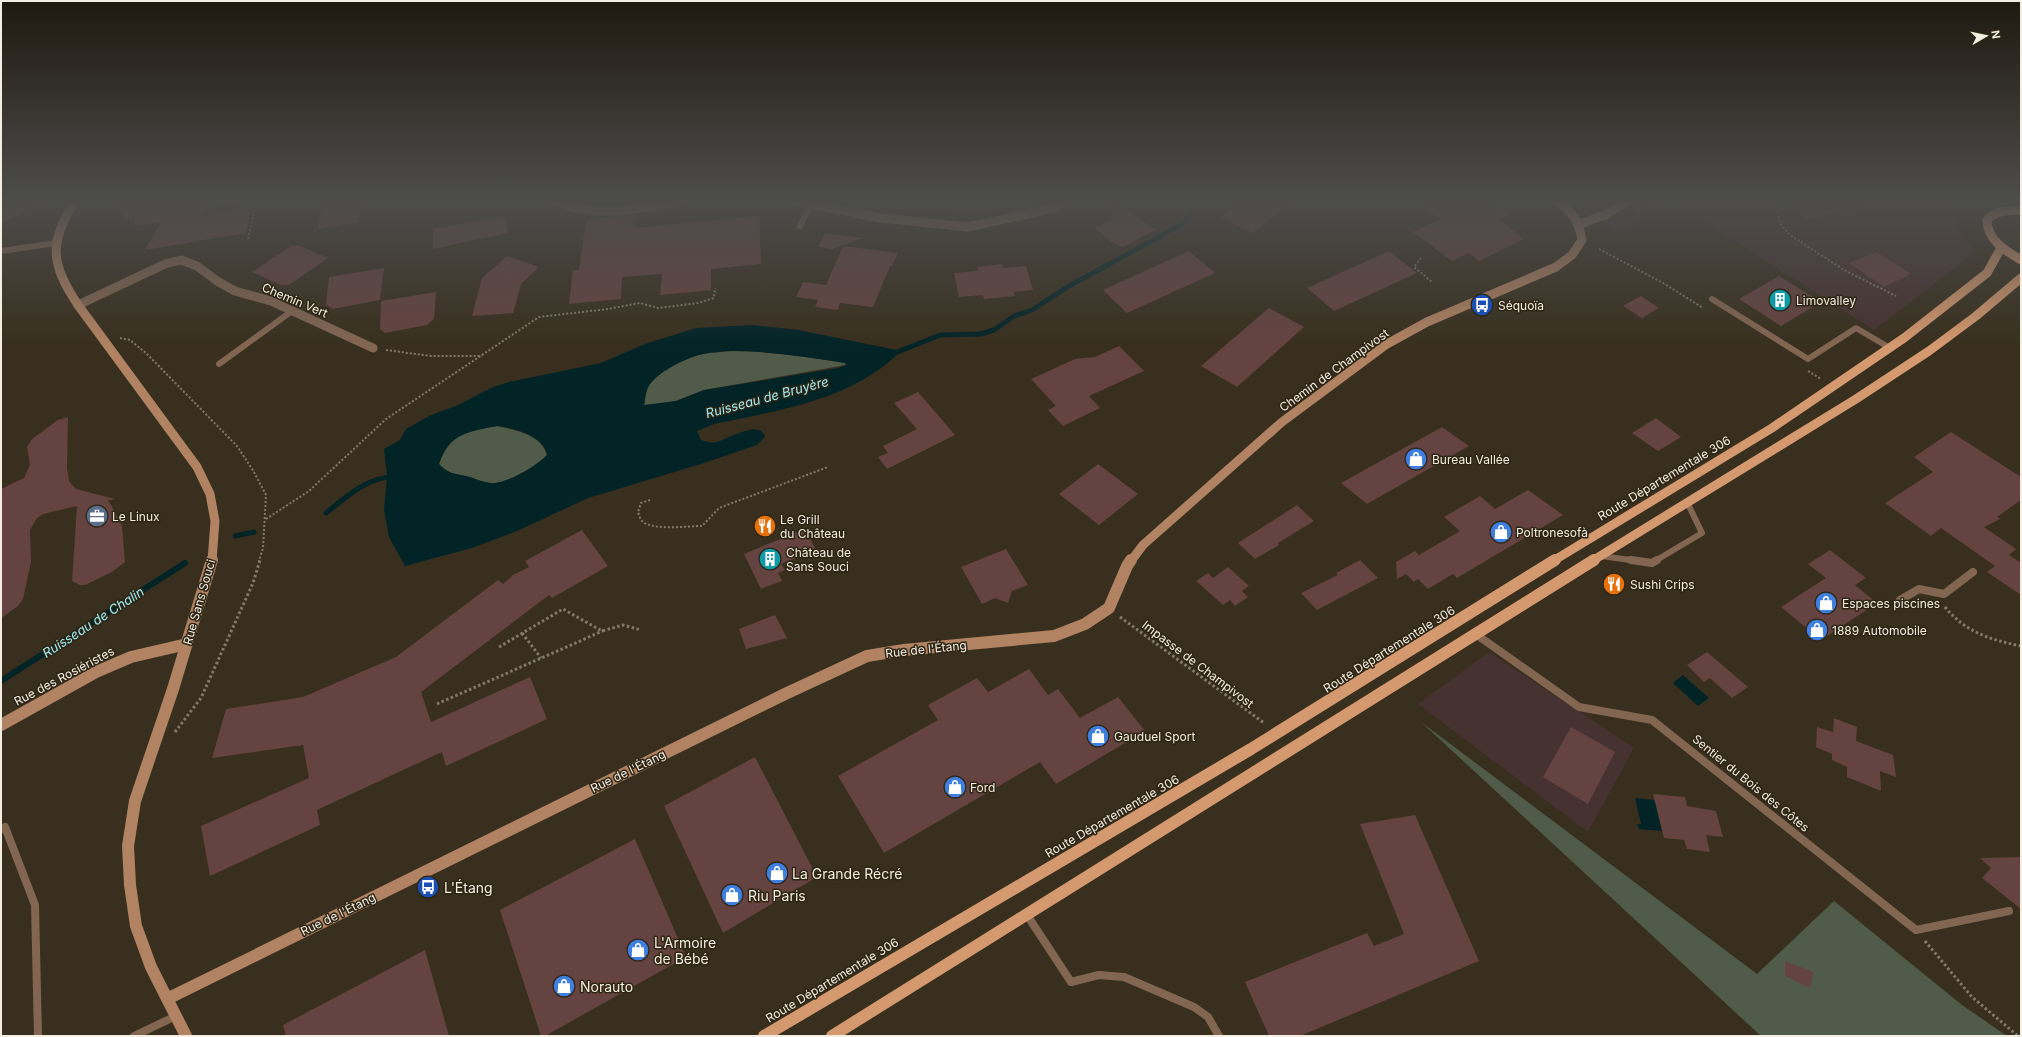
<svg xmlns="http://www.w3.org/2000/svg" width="2022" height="1037" viewBox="0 0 2022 1037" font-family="Inter,sans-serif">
<rect width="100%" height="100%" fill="#382f1e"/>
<path fill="#463231" d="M1572 201H1670L1617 233Z
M1672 201H1963L1956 204 1957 225 1974 253 1874 330Z
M1489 652 1634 748 1588 832 1418 704Z"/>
<path fill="#505c49" d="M864 201H1017L985 211 893 207Z
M731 351C770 351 807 357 846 363V365L704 390 676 401 644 406C645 401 645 395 647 390 652 374 687 357 703 354 712 352 721 352 731 351Z
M497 426C516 430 542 435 547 455 537 466 505 485 490 483 482 482 474 478 466 476 454 474 447 473 439 464 451 432 467 432 497 426Z
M1421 722 1757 974 1834 901 1962 1005 2007 1036H1761Z"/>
<path fill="#032427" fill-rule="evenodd" d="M752 325 799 330 901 351C851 401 779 410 714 424L697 431 701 440C707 442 711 443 717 442 728 439 760 419 765 437L757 445 701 464 588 498 517 531 472 548 405 566 389 537 384 510 387 476 384 449 400 440 406 429 431 415 456 406 491 388 509 382 601 363 645 344 696 328ZM731 351C770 351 807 357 845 363L846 365 838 368 704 390 676 401 644 405C645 401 645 395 647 390 652 374 687 357 703 354 712 352 721 352 731 351ZM497 426C516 429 543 435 547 455 537 466 505 485 490 483 482 482 474 478 466 476 455 474 447 473 439 464 449 433 468 432 497 426Z
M1683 675 1709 698 1698 706 1673 683Z
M1635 798 1655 800 1662 831 1639 829 1637 824H1641Z"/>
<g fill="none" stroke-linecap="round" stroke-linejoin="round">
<path stroke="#032427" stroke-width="5" d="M895 353 940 335 981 334 994 330 1014 316 1032 310 1069 286 1179 226 1187 219 1192 201
M326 513C345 498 367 477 393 477
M235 536 254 532"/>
<path stroke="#032427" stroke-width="6" d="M1 681 185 563"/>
</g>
<path fill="#654340" d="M11 201H49L1 223V206Z
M117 201H206L201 217 251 210 246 233 145 250 161 222 135 226 134 217 126 220Z
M323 201H362L359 222 318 229Z
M1112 201H1116L1155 230 1123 247 1110 241 1095 228 1111 220Z
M1240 201H1292L1253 233 1221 217Z
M1415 201H1490L1508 214 1498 219 1524 239 1479 261 1469 253 1452 261 1413 232 1440 219Z
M1793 201H1862L1863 208 1804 220Z
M635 215 634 228 759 216 761 264 711 269V290L660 295 662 274 622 277 621 299 569 304 573 270H579L586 220Z
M505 216 508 233 433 249V229Z
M825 233 862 238 833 249 818 247Z
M297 245 328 258 289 285H281L252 272 291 246Z
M843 246 898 253 892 266H890L873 307 840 303 838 310 815 307 818 300 796 297 803 282 826 285Z
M1189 251 1215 273 1127 313 1103 290Z
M1389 251 1417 273 1334 311 1307 288Z
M1876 252 1911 274 1884 287 1849 263Z
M507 256 539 267 521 284 513 313 472 316 482 278Z
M1002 264 1003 268 1026 266 1033 290 1014 292 1015 296 984 299 983 295 959 297 954 273 978 271 977 267Z
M384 268 380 300 333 309 326 305 329 277Z
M1779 276 1821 302 1781 326 1739 299Z
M436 292 434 319 427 325 385 333 380 329 381 301Z
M1641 296 1659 308 1642 318 1623 306Z
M1269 308 1304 327 1237 387 1201 366Z
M1119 346 1144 371 1089 396 1100 408 1063 426 1048 410 1056 406 1031 379 1075 359 1095 357Z
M918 392 955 435 887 469 878 457 888 453 883 446 917 429 894 403Z
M68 417 67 468 69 481 76 489 115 499 107 501 110 503 122 526 125 562 112 572 85 585H80L72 581 77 506 43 514 37 518 30 530 31 562 23 599 18 606 1 618V489L24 478 30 465 27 447 32 439 58 420Z
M1656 418 1681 437 1658 451 1632 433Z
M1442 427 1469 446 1367 504 1341 483Z
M1951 432 2021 477V500L1997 517 2000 519 1984 527 2016 549 2009 555 2021 563V595L1987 572 1995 566 1941 528 1931 536 1885 503 1933 472 1914 457Z
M1098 464 1138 494 1099 525 1059 494Z
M1528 490 1563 515 1457 578 1453 574 1428 589 1418 579 1414 582 1406 574 1397 579 1396 562 1415 551 1419 555 1460 531 1444 517 1480 496 1495 509Z
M1297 505 1314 521 1278 543 1279 545 1255 559 1238 543Z
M805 529 816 550 781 564 785 570 778 573 782 581 761 589 744 554Z
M582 530 608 566 552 598 549 595 421 692 431 722 530 677 547 719 446 766 442 752 317 810 320 825 210 876 201 826 309 778 303 745 212 758 226 709 303 697 396 657 498 580 503 584 513 575 529 567 525 561Z
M1006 549 1028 585 1012 591 1008 603 995 598 982 604 961 567Z
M1830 550 1866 578 1855 585 1877 603 1821 640 1781 607 1826 578 1808 564Z
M1360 560 1378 578 1317 610 1301 593 1338 575 1336 573Z
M1228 567 1249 586 1242 591 1248 597 1235 606 1230 600 1223 605 1196 581 1208 573 1213 578Z
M775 615 787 638 746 649 739 629Z
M1707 652 1748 687 1732 698 1710 678 1704 682 1687 665Z
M1029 669 1048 695 1058 689 1080 718 1118 697 1145 731 1056 784 1040 762 884 853 838 776 938 720 928 705 977 678 988 692Z
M1834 718 1857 727 1856 741 1893 755 1896 777 1880 771 1881 791 1847 777V767L1832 760V754L1816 747 1817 727 1833 732Z
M1571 727 1615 752 1588 804 1543 777Z
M755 757 817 877 723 933 664 806Z
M1653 794 1685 797 1687 806 1716 811 1723 837 1706 835 1710 852 1687 849 1684 840 1664 838Z
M1415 815 1479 961 1300 1036H1269L1245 982 1367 933 1374 946 1404 934 1360 824Z
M635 839 686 957 545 1036H541L500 910Z
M2021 857V909L1982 878 1991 868 1980 858Z
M425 950 449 1036H286L283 1025Z
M1785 961 1813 972 1810 988 1785 976Z"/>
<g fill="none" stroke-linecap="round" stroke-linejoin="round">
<path stroke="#827b6c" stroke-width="2" stroke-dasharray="2 2" stroke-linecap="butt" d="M1779 201 1786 205 1777 211 1781 225 1790 235 1844 270 1896 296
M1638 211 1653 201
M248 239 257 201
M1599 249 1663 283 1703 308
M1421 258 1414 267 1432 282
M120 338 130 340 146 353 237 446 254 472 266 495 263 548 259 561
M386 350 431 356H482
M1808 371 1821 379
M650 500 641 503 638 512C639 515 640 519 642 521 652 531 688 526 702 526L719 508 828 467
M266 519 309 491 386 419 539 317 608 309 640 303 658 308 698 303 714 298 715 288"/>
<path stroke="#827b6c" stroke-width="3" stroke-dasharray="2.5 2.5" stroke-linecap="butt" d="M1945 607C1965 632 1991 640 2021 646
M1120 617 1264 723
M522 633 541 658
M499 647 563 609 602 631 623 625 641 630
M437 704 605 630
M175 732 201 698 253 583 260 560
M1925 941 1972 997 2018 1036"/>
<path stroke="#836652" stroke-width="6" d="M800 226 810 205
M1 251 56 243
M1712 299 1808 359 1856 328 1890 348
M219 364 292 311
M1601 556 1638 561
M1655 561 1702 533 1687 502"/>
<path stroke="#836652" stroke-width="8" d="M1631 560 1652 563 1657 560
M1900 600 1919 589 1944 594 1973 572
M1477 635 1579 707 1652 720 1916 930 2009 911
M1 829 5 827 35 905 38 1036
M1027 915 1071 982 1099 975 1124 977 1194 1007 1208 1017 1219 1036
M134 1036 176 1016"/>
<path stroke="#836652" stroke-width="9" d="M220 201H234
M554 201C597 220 642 208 687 201
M792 201 881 218 968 227 1055 208 1064 201
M78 305 165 264 181 260 197 266 217 281 235 291 271 301 373 348"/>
<path stroke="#b18363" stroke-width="9" d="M75 201C48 243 51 265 78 305L197 467 210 494 215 521 212 561
M1580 224 1607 214 1628 201
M1131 561 1143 545 1282 422 1387 344 1427 322 1556 267 1572 255 1582 240C1579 222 1573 212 1558 201"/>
<path stroke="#b18363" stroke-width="12" d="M1 725 96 672 131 657 187 644
M167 999 785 694 867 656 904 650 1054 636 1085 624 1109 608 1127 566 1131 560
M186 1036 151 967 136 926 130 885 128 846 135 801 173 689 212 560"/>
<path stroke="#d5996f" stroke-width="9" d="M2021 210C2008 211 1996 210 1987 220 1987 240 2006 251 2021 260
M1553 561 1772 428 1904 338 1987 273 2001 248
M1592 561 1856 399 1929 351 1976 316 2021 278"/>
<path stroke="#d5996f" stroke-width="12" d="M764 1036 1251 749 1555 560
M832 1036 1594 560"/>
</g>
<linearGradient id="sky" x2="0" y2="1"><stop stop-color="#1f1a10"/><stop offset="0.58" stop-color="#4d4d4c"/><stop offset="1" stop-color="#4d4d4c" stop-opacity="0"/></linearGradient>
<rect width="2022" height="346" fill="url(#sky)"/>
<defs>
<g id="building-disc" transform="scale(1.15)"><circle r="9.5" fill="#0f9aa8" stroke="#2e2514"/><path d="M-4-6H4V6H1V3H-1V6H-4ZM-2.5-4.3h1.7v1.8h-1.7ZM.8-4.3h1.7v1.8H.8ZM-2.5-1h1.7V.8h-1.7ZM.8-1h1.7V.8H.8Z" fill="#fff"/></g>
<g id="bus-disc" transform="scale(1.15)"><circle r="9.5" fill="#1a4fb4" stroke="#2e2514"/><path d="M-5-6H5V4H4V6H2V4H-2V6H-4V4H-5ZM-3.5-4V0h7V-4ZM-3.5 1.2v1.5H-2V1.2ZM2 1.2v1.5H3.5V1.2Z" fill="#fff"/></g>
<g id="shop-disc" transform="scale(1.15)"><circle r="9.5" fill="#3f7fe0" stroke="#2e2514"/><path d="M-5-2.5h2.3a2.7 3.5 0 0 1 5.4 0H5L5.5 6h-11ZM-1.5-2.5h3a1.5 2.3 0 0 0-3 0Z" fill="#fff"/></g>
<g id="office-disc" transform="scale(1.15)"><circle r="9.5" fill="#5c6f8a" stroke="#2e2514"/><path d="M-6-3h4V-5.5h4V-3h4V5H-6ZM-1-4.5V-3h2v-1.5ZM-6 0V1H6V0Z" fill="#fff"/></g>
<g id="restaurant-disc" transform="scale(1.15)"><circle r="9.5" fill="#e8710a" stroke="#2e2514"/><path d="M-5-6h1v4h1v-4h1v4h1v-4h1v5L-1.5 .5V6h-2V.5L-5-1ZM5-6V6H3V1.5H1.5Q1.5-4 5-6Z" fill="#fff"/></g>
</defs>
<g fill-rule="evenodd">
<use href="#building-disc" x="1780" y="300"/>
<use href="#bus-disc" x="1482" y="305"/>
<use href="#shop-disc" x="1416" y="459"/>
<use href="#office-disc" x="97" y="516"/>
<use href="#restaurant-disc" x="765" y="526"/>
<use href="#shop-disc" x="1501" y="532"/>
<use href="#building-disc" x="770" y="559"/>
<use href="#restaurant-disc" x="1614" y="584"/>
<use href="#shop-disc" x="1826" y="603"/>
<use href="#shop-disc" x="1817" y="630"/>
<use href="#shop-disc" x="1098" y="736"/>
<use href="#shop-disc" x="955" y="787"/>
<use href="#shop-disc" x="777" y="873"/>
<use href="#bus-disc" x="428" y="887"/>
<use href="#shop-disc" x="732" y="895"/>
<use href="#shop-disc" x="638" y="950"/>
<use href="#shop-disc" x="564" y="986"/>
</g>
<g text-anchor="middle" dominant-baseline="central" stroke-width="3" stroke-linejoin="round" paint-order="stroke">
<g font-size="12" fill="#f3ede2" stroke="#2e2514">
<text transform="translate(295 300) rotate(23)">Chemin Vert</text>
<text transform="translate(1334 370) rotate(-36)">Chemin de Champivost</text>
<text transform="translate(1664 478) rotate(-31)">Route Départementale 306</text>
<text transform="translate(199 602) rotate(-74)">Rue Sans Souci</text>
<text transform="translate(926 649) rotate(-6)">Rue de l'Étang</text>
<text transform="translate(1389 649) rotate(-32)">Route Départementale 306</text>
<text transform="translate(1198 664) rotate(37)">Impasse de Champivost</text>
<text transform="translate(64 676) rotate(-28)">Rue des Rosiéristes</text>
<text transform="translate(628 771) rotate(-26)">Rue de l'Étang</text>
<text transform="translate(1751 783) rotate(39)">Sentier du Bois des Côtes</text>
<text transform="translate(1112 816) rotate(-30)">Route Départementale 306</text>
<text transform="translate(338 914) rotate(-26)">Rue de l'Étang</text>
<text transform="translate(832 980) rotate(-31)">Route Départementale 306</text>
</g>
<g font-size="12" fill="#f3ede2" stroke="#2e2514" text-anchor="start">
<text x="1796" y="300">Limovalley</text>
<text x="1498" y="305">Séquoïa</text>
<text x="1432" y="459">Bureau Vallée</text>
<text x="112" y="516">Le Linux</text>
<text x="780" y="519">Le Grill<tspan x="780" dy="14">du Château</tspan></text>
<text x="1516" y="532">Poltronesofà</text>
<text x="786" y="552">Château de<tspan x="786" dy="14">Sans Souci</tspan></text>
<text x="1630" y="584">Sushi Crips</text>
<text x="1842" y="603">Espaces piscines</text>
<text x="1832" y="630">1889 Automobile</text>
<text x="1114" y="736">Gauduel Sport</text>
<text x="970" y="787">Ford</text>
</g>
<g font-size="13" font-style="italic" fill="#9eedf6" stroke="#2e2514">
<text transform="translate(767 397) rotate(-15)">Ruisseau de Bruyère</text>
<text transform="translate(93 622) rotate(-33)">Ruisseau de Chalin</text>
</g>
<g font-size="14" fill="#f3ede2" stroke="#2e2514" text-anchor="start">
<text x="792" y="873">La Grande Récré</text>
<text x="444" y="887">L'Étang</text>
<text x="748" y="895">Riu Paris</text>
<text x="654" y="942">L'Armoire<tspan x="654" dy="16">de Bébé</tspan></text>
<text x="580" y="986">Norauto</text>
</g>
</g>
<rect width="2022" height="1037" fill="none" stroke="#f3ede2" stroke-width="4"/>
<g transform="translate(1986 36) rotate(81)" stroke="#2e2514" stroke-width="3" paint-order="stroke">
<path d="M0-3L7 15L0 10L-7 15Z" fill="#f3ede2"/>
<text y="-6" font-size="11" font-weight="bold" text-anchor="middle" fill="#f3ede2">N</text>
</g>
</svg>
